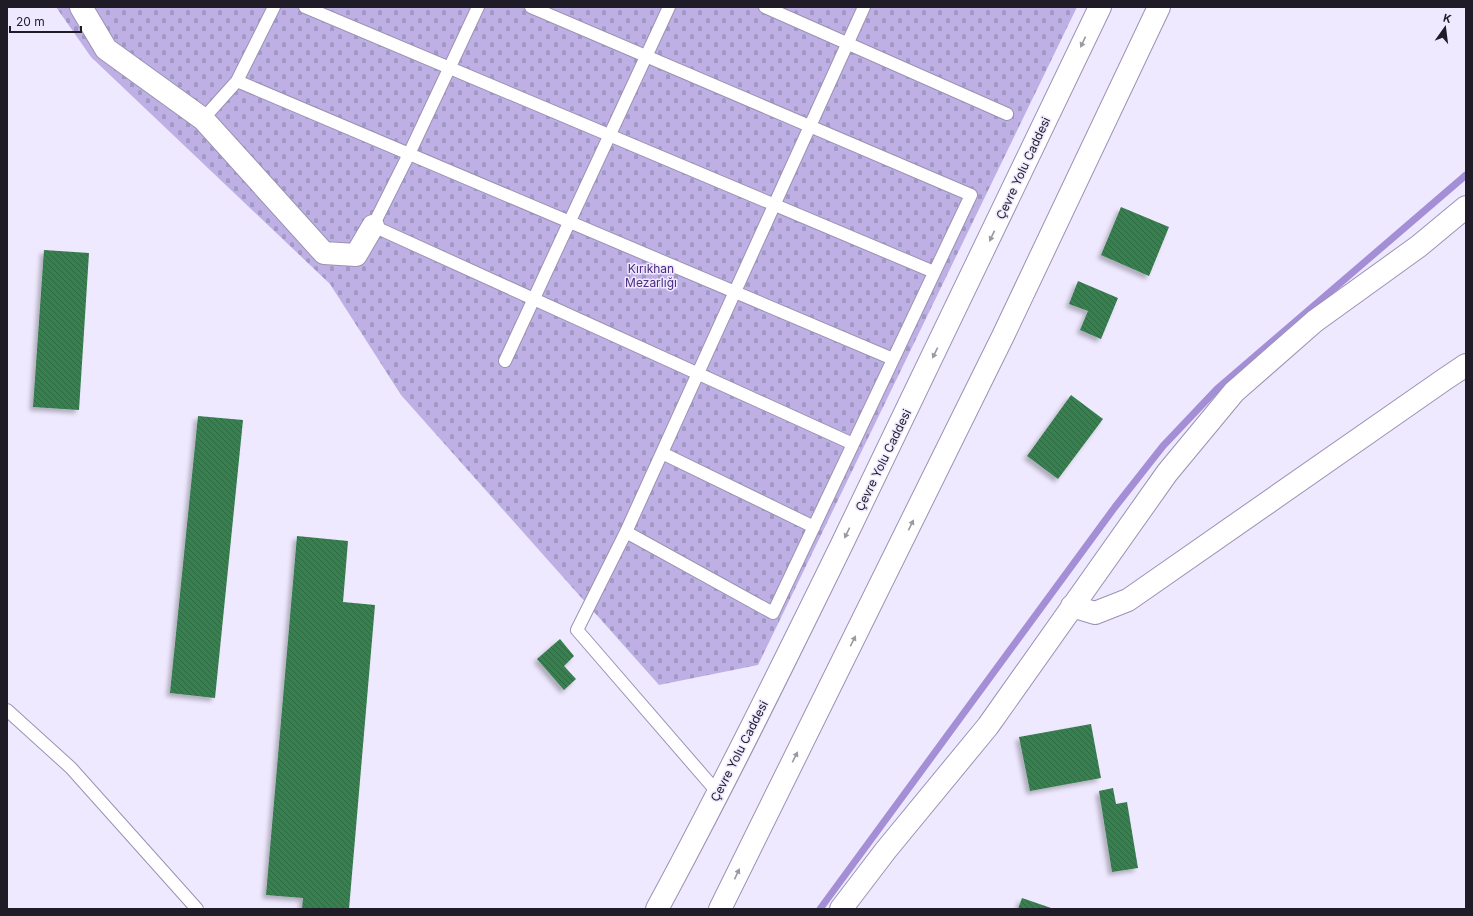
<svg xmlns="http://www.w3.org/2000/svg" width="1473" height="916" viewBox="0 0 1473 916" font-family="Inter,sans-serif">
<defs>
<pattern id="cemetery-stones" width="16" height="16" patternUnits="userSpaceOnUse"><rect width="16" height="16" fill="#beb0e5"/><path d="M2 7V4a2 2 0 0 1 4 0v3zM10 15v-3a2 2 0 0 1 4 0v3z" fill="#a397c4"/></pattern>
<pattern id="building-back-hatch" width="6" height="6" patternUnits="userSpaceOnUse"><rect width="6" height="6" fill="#37804f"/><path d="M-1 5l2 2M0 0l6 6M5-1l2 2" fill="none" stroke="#2e6842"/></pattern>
<filter id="shadow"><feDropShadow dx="-3.5" dy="3.5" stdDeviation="2" flood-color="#0004"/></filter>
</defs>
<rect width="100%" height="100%" fill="#efe9ff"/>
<path fill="url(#cemetery-stones)" d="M56 7H1077L758 665 659 685 401 395 330 284 91 57Z"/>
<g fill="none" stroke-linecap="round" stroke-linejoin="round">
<path stroke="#a48fd7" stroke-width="7" d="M820 909 1115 507 1163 446 1217 389 1466 175"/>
</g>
<path fill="url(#building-back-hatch)" filter="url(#shadow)" d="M1121 207 1169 227 1149 276 1101 255Z
M44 250 89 253 79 410 33 407Z
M1078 281 1118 298 1101 339 1080 330 1088 311 1069 304Z
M1071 395 1103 419 1058 479 1027 456Z
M198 416 243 420 215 698 170 693Z
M297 536 348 541 343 602 375 605 349 909H302L303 898 266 895Z
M560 639 574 656 564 666 576 679 564 690 537 659Z
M1091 724 1101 778 1030 791 1019 737Z
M1113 788 1116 804 1127 802 1138 868 1112 872 1099 791Z
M1022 898 1054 909H1018Z"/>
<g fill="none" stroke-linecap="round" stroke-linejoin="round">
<g stroke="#9b92b3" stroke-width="14">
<path id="service" d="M305 7 934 272
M478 7 409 154 373 226 853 444
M531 7 971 195 773 613 626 532
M765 7 1007 114
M237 81 893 359
M203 119 237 81 274 7
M505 361 669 7
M662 453 814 527
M7 710 71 768 197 909
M718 793 577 630 626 532 864 7"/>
</g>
<g stroke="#9b92b3" stroke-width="24">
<path id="minor" d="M81 7 106 49 203 119 324 253 356 255 373 226
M1072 606 1095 613 1128 600 1445 379 1466 365
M841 909 886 850 988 726 1167 473 1234 392 1315 321 1419 246 1466 207"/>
</g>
<g stroke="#9b92b3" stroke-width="24">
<path id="trunk" d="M657 909C722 789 782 667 842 544 929 366 1015 187 1100 7
M720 909 1003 336 1159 7"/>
</g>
<use href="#service" stroke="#fff" stroke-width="12"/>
<use href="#minor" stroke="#fff" stroke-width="22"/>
<use href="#trunk" stroke="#fff" stroke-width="22"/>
</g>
<defs><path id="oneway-solid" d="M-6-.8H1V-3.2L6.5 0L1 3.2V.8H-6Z"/></defs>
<g fill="#9a999e">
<use href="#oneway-solid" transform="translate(1083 42) rotate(115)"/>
<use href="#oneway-solid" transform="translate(992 236) rotate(115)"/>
<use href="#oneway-solid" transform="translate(935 353) rotate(116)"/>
<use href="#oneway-solid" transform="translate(911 525) rotate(-64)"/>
<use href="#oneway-solid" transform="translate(847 533) rotate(116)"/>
<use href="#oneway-solid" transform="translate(853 641) rotate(-63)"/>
<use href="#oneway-solid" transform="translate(795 757) rotate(-63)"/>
<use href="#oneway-solid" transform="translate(737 874) rotate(-65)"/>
</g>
<g text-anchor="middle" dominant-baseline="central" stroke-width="3" stroke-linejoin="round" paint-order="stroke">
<g font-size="12" fill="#1f1c28" stroke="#efe9ff">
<text transform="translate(1023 168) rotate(-65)">Çevre Yolu Caddesi</text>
<text transform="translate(883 460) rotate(-64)">Çevre Yolu Caddesi</text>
<text transform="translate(739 751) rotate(-63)">Çevre Yolu Caddesi</text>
</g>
<g font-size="12" fill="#4b2b7f" stroke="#efe9ff">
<text x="651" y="268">Kırıkhan<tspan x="651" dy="14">Mezarlığı</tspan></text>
</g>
</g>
<rect width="1473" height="916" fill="none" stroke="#1f1c28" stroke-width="16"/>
<g transform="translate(1445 28) rotate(14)" stroke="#efe9ff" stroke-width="3" paint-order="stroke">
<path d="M0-3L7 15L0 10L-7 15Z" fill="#1f1c28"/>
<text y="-6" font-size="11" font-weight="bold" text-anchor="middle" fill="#1f1c28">K</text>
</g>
<path d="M10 26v6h71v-6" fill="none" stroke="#1f1c28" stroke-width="2"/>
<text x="16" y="26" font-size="12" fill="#1f1c28" stroke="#efe9ff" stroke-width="3" paint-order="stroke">20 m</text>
</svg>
